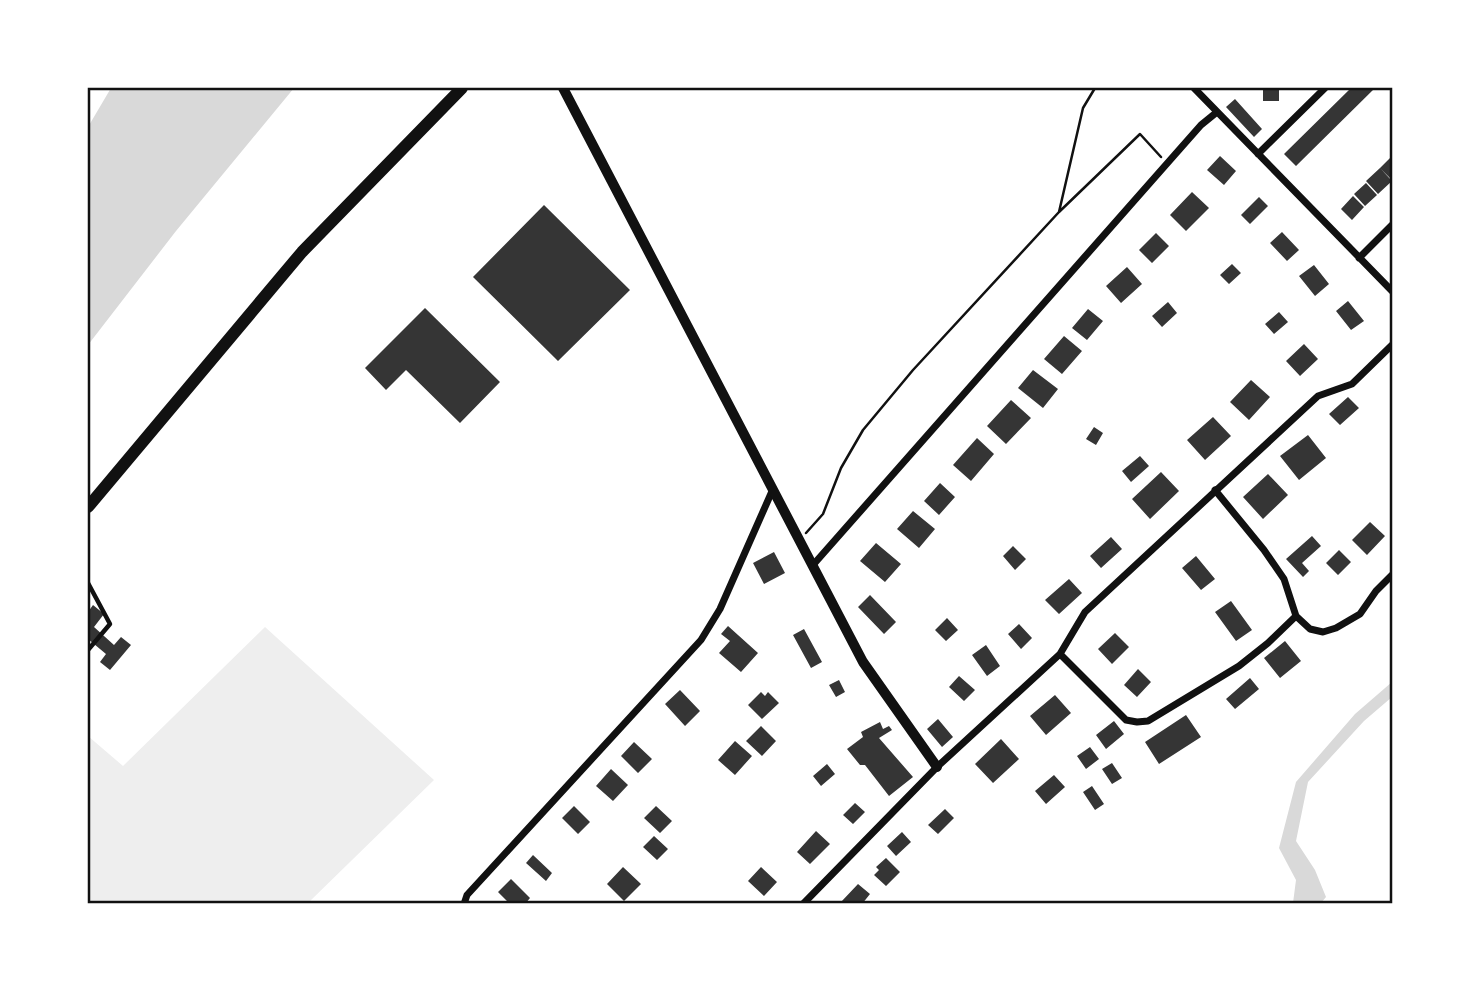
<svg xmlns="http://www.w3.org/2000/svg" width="1480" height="991" viewBox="0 0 1480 991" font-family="Overpass,sans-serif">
<rect width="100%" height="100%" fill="#fff"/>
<path fill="#eee" d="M265 627 434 780 308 903H88V736L123 766Z"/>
<path fill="#d9d9d9" d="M111 88H294L176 231 88 345V127Z
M1392 682V697L1364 721 1308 782 1296 841 1315 870 1326 897 1321 903H1293L1296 880 1279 848 1296 782 1355 714Z"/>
<path fill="#353535" d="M1263 88H1279V101H1263Z
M1351 88H1375L1296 166 1284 154Z
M1235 99 1262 129 1254 137 1226 107Z
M1220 156 1236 171 1224 185 1207 170Z
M1392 156V180L1380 168Z
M1380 168 1392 181 1378 194 1366 181Z
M1366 183 1377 195 1365 206 1354 194Z
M1192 192 1209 208 1186 231 1170 215Z
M1353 196 1364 207 1352 220 1341 209Z
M1259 197 1268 206 1250 224 1241 215Z
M544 205 630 290 558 361 473 277Z
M1282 232 1299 250 1287 261 1270 243Z
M1156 233 1169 246 1152 263 1139 250Z
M1232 264 1241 273 1229 284 1220 275Z
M1314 265 1329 284 1315 296 1299 276Z
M1127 267 1142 284 1121 303 1106 286Z
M1348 301 1364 321 1351 330 1336 311Z
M1168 302 1177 313 1162 327 1152 316Z
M425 308 500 382 460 423 406 370 386 390 365 368Z
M1088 309 1103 321 1087 340 1072 328Z
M1279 312 1288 322 1274 334 1265 324Z
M1064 336 1082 351 1062 374 1044 359Z
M1304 344 1318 359 1300 376 1286 361Z
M1033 370 1058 389 1043 408 1018 388Z
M1251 380 1270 397 1249 420 1230 402Z
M1348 397 1359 408 1340 425 1329 414Z
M1011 400 1031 418 1006 444 987 426Z
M1213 417 1231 436 1205 460 1187 440Z
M1094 427 1103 433 1096 445 1086 439Z
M1308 435 1326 458 1299 480 1280 456Z
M977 438 994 454 971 481 953 465Z
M1140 456 1149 466 1131 482 1122 471Z
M1161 472 1179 491 1150 519 1132 499Z
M1268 474 1288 495 1263 519 1243 497Z
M940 483 955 497 939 515 924 501Z
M913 511 935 529 919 548 897 529Z
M1370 522 1385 536 1367 555 1352 540Z
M1312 536 1321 546 1302 563 1309 571 1303 577 1286 559Z
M1111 537 1122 549 1101 568 1090 556Z
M876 543 901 564 885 582 860 561Z
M1013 546 1026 559 1015 570 1003 556Z
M1339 550 1351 562 1338 575 1326 563Z
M774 552 785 573 764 584 753 563Z
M1196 556 1215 579 1201 590 1182 568Z
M1069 579 1082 593 1059 614 1045 600Z
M870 595 896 622 884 634 858 607Z
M1231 601 1252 630 1236 641 1215 612Z
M93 605 104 614 94 627 114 645 121 637 131 645 110 670 100 662 106 654 88 639V612Z
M947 618 958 630 946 641 935 630Z
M1019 624 1032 638 1021 649 1008 634Z
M728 626 758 653 741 672 719 653 730 641 721 634Z
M804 629 822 662 811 668 793 635Z
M1115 633 1129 647 1112 664 1098 649Z
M1285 641 1301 661 1280 678 1264 658Z
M986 645 1000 666 987 676 972 655Z
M1138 669 1151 682 1137 697 1124 685Z
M959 676 975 690 964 701 949 687Z
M1250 678 1259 689 1235 709 1226 699Z
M839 680 845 692 836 697 829 685Z
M680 690 700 711 685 726 665 704Z
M761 692 765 696 768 692 779 703 762 719 748 705Z
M1055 695 1071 713 1046 735 1030 716Z
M1186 715 1201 737 1159 764 1145 742Z
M938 719 953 737 942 747 927 729Z
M1114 721 1124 734 1106 749 1096 735Z
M880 722 883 729 889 726 892 730 879 738 913 777 889 796 865 765H860L847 749 863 737 861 732Z
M761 726 776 741 762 756 746 741Z
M1001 739 1019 759 993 783 975 764Z
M735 741 752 756 735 775 718 760Z
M634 742 652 759 638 773 621 756Z
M1090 747 1099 759 1086 769 1077 756Z
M1112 763 1122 778 1112 784 1102 769Z
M827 764 835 774 821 786 813 776Z
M611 769 628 785 613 801 596 786Z
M1054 775 1065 787 1046 804 1035 791Z
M1092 786 1104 804 1095 810 1083 792Z
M855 803 865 812 853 824 843 815Z
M574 806 590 822 578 834 562 818Z
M656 806 672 821 660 833 644 818Z
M945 809 954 818 938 834 928 825Z
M816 831 830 844 810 864 797 852Z
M902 832 911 842 896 856 887 846Z
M654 836 668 849 657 860 643 847Z
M533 855 552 873 546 881 526 863Z
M886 858 900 872 886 886 874 875 879 870 876 867Z
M623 867 641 884 624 901 607 884Z
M761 867 777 882 764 896 748 881Z
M511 879 530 898 525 904H510L498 892Z
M858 884 870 894 862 904H843L841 902Z"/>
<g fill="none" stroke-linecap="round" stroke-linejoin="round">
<path stroke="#111" stroke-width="2.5" d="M1059 212 1140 134 1161 157
M806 533 823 514 841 468 863 430 913 370 1059 212 1083 108 1095 88"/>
<path stroke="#111" stroke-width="4.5" d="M88 583 110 624 88 650"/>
<path stroke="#111" stroke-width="7" d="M1194 88 1392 291
M1258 154 1325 88
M1359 258 1392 225
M1215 490 1264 550 1284 579 1296 616 1310 629 1323 632 1336 628 1360 614 1376 591 1392 575
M813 565 1171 159 1201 125 1217 112
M1060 654 1126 720 1137 722 1148 721 1239 666 1268 643 1296 616
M464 904 467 895 701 640 720 609 773 489
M803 904 937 767 1060 654 1085 612 1318 396 1352 384 1392 345"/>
<path stroke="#111" stroke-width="10" d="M563 88 863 662 937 767"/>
<path stroke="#111" stroke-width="12" d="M88 507 302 252 462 88"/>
</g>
<rect width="1480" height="991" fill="none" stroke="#ffffff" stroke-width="178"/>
<rect x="89" y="89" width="1302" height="813" fill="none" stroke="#111" stroke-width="2.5"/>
</svg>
